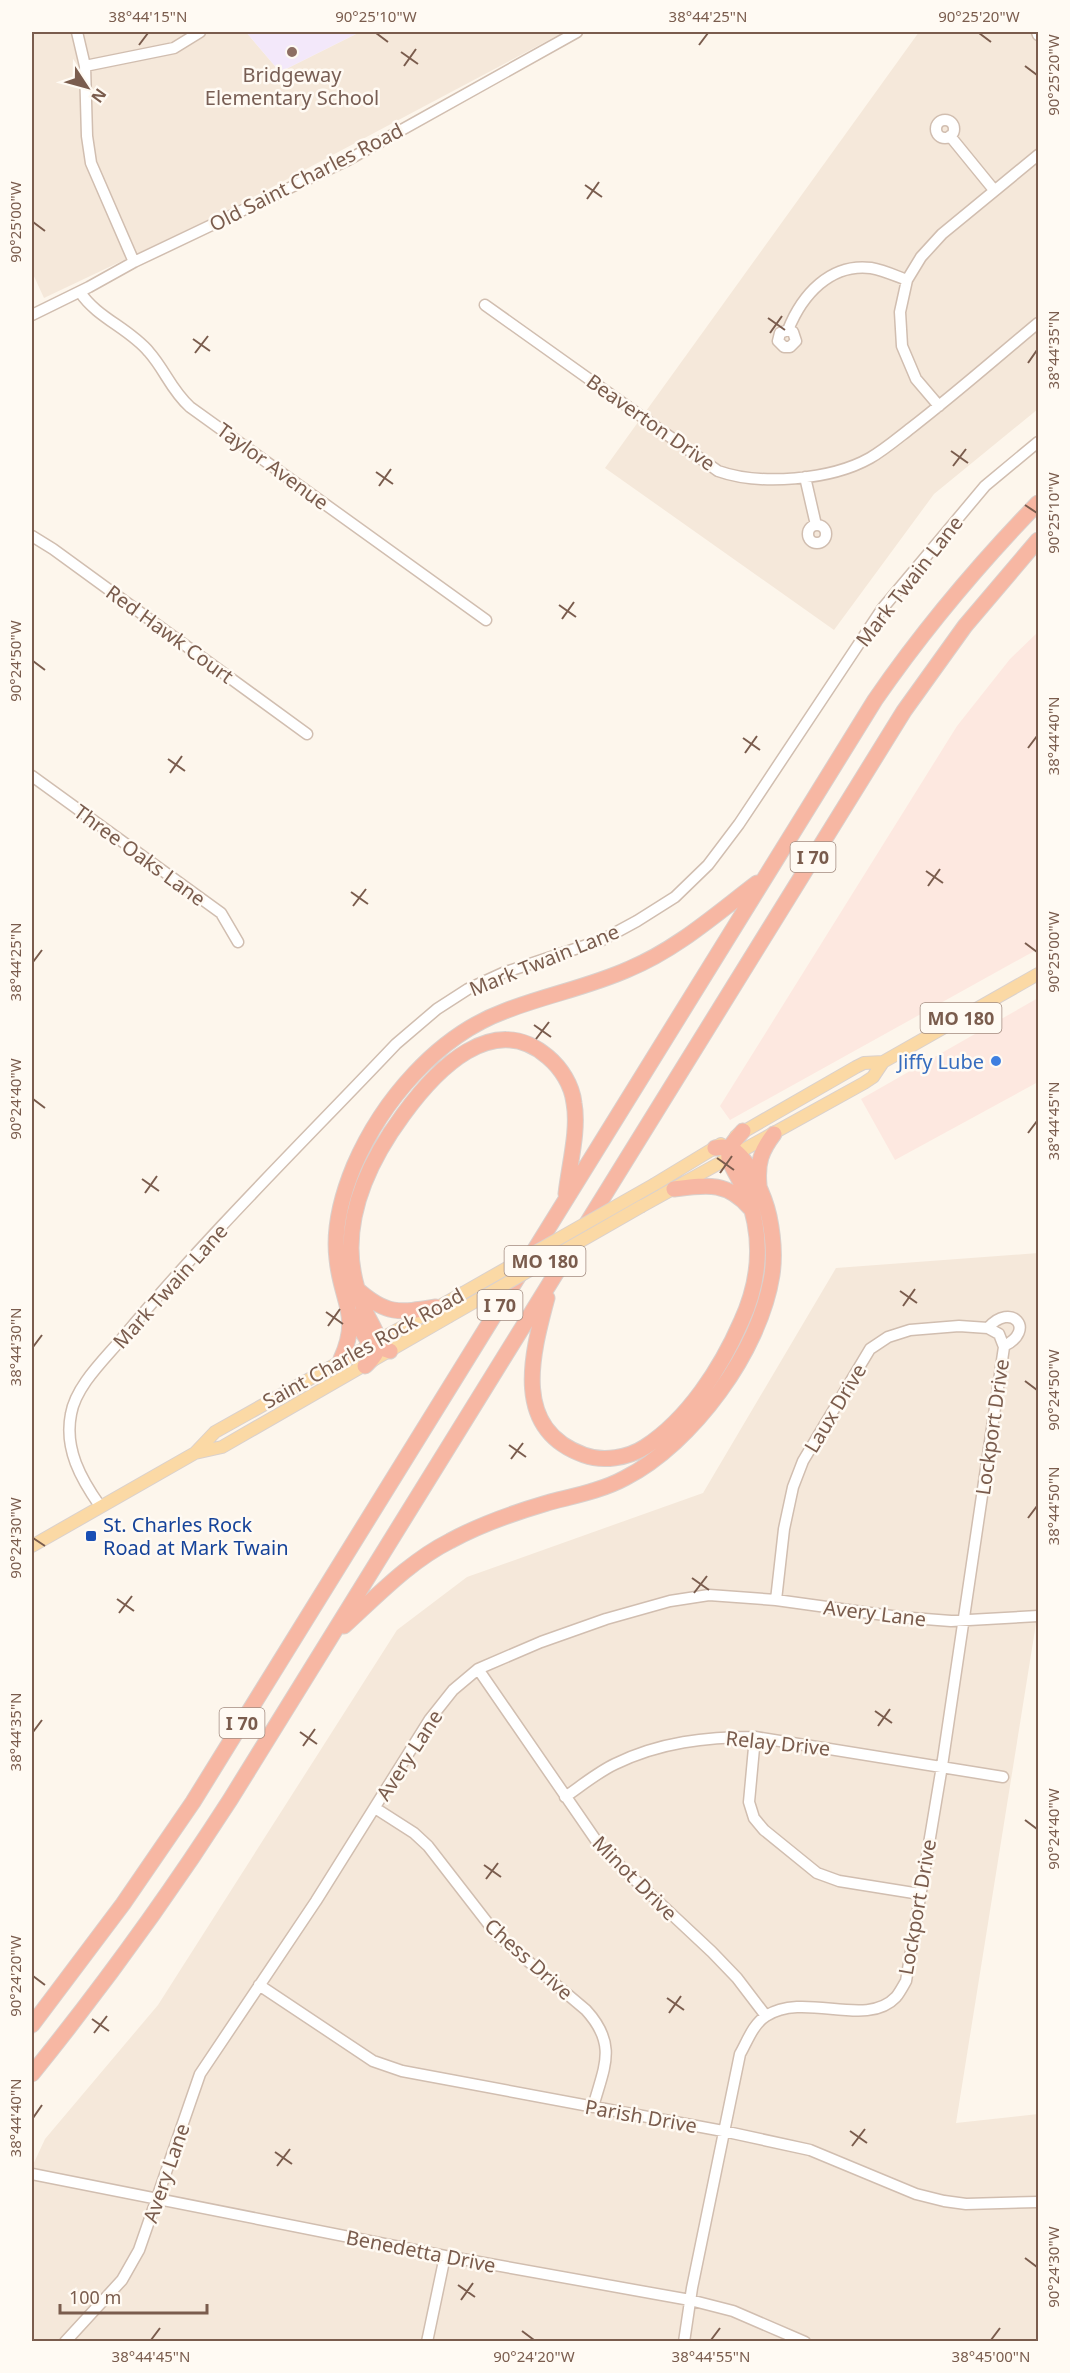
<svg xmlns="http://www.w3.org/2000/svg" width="1070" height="2373" viewBox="0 0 1070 2373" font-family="'Noto Sans',sans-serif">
<rect width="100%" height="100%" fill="#fdf6ec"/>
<path fill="#f5e8da" d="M32 32H246L280 72 360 32H564L227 211 44 298 32 272Z
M919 32H1038V409L934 494 834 630 605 468Z
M1038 1253V1611L956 2123 1038 2114V2341L32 2342V2167L45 2139 158 2005 397 1630 467 1577 703 1493 836 1268Z"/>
<path fill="#fde8e0" d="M1038 632V949L730 1120 720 1106 957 726 1010 659Z
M1038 998V1082L895 1160 861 1099Z"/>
<path fill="#f3e8fa" d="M246 32H360L280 72Z"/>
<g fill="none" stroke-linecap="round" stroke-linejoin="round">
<g stroke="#d1beb0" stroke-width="13">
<path id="minor" d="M77 32 85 66 87 136 91 163 134 262
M1037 32 1038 35
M85 66 174 48 200 32
M936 129a9 9 0 1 1 18 0a9 9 0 1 1-18 0Z
M950 136 994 190
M80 292C97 318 129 328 149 352 165 370 171 390 190 407L486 620
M485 305 718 471C760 486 831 480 870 458 884 450 898 438 911 428 955 394 996 358 1038 323
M32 315 89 287 134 262 346 161 577 32
M788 330 793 332 796 341 790 347H784L778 341 780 333 788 330C802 295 830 263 871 268 883 270 896 276 907 280
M939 406 916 379 902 346 900 312 907 280 921 257 942 234 1038 155
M805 477 816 525
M808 534a9 9 0 1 1 18 0a9 9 0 1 1-18 0Z
M32 536 53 549 307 734
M32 776 221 913 238 942
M988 1328C1011 1301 1037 1330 1004 1346
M100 1506C81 1479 64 1449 71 1414 76 1385 106 1358 124 1336 209 1234 305 1140 396 1044L437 1009 468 989 503 973 602 940 637 921 675 897 708 865 739 824 882 609 985 486 1038 442
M478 1669 602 1849 712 1952 737 1978 766 2016
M755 1737 749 1802 754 1818 764 1830 817 1873 839 1881 920 1894
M565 1797C581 1786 598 1772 615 1764 660 1742 706 1737 755 1737L1003 1777
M375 1808 414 1833 428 1846 497 1935 586 2010C618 2045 604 2067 593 2107
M259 1985 373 2061 402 2071 723 2131 810 2150 916 2194 944 2201 966 2204 1038 2202
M32 2174 445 2256 690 2300 733 2311 805 2342
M65 2342 122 2280 139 2250 200 2074 316 1901 430 1719 453 1690 478 1669 541 1642 606 1619 670 1601 709 1595 776 1600 899 1617 951 1621 1038 1616
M427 2342 445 2256
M684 2342 692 2288 740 2054C747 2042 753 2024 766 2016 805 1991 866 2029 896 1997 900 1992 903 1986 906 1981L942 1766 1004 1347 999 1334 988 1328 959 1326 910 1330 888 1337 870 1349 803 1461 793 1487 784 1529 776 1600"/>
</g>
<g stroke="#dad1cd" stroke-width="14">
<path id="major" d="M736 1136 856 1067 864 1063 883 1062
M655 1184 721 1144
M642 1206 864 1083 873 1077 883 1062 1038 974
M195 1453 222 1447 448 1317
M32 1546 195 1453 215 1432 463 1293"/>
</g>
<g stroke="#dad1cd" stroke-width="17">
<path id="highway" d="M759 1185C757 1163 761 1151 774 1134
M674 1189C706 1185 727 1181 750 1208
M357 1289C386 1315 399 1313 436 1307
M547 1298C532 1354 511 1429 584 1455 603 1462 628 1458 645 1447 688 1419 721 1368 741 1322 760 1281 763 1237 747 1195 743 1184 731 1168 729 1158 727 1147 737 1138 743 1131
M352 1315 370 1344 390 1351
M341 1359C361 1315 341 1302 337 1259 333 1227 342 1195 354 1166 382 1101 437 1036 505 1011 546 995 589 987 629 969 677 949 716 914 757 883
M365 1366C370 1361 376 1356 378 1348 381 1334 367 1319 363 1306 356 1288 351 1268 351 1248 351 1200 375 1153 403 1115 435 1071 493 1009 548 1057 561 1068 572 1085 574 1103 579 1130 569 1166 566 1194
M344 1626C377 1596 410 1561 450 1541 481 1524 513 1513 547 1503 573 1496 601 1491 625 1478 693 1443 760 1351 772 1275 775 1255 773 1235 769 1216 765 1198 749 1159 733 1150 727 1146 721 1147 715 1148
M32 2025 123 1904 193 1802 875 700C924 629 978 565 1038 503
M32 2074C103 1986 169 1895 230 1800L904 711 965 626 1038 540"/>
</g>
<use href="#minor" stroke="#fff" stroke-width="10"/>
<use href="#major" stroke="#fbd9a5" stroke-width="12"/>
<use href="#highway" stroke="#f7b7a3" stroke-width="15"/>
<g stroke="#dad1cd" stroke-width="14" stroke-linecap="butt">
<path id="major-bridge" d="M463 1293 655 1184
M448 1317 642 1206"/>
</g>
<use href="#major-bridge" stroke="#fbd9a5" stroke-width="12"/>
</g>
<path fill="none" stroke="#7a5c4d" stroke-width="2" d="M376 33 388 42M979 33 991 42M139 45 148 33M699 45 708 33M401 52 418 64M404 66 416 49M1025 66 1037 75M585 185 602 197M587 199 599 182M33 222 45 231M768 318 785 330M770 333 782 316M193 339 210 351M195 353 208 336M1028 363 1037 350M951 451 968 463M953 466 966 449M376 472 393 484M379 486 391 469M1025 505 1037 513M559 605 576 617M562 619 574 602M33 661 45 670M743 738 760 750M1028 748 1037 736M745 753 757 736M168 759 185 771M170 773 182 756M926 871 943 883M928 886 940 869M351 892 368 904M353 906 366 889M1025 943 1037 952M33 962 42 950M534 1025 551 1037M536 1039 549 1022M33 1099 45 1108M1028 1133 1037 1121M717 1158 734 1170M720 1173 732 1156M142 1179 159 1191M145 1193 157 1176M900 1291 917 1303M903 1306 915 1289M326 1312 343 1324M328 1326 340 1309M33 1347 42 1335M1025 1381 1037 1390M509 1445 526 1457M511 1459 523 1443M1028 1518 1037 1506M33 1538 45 1546M692 1578 709 1590M694 1593 707 1576M117 1599 134 1611M119 1613 132 1596M875 1711 892 1723M878 1726 890 1709M33 1732 42 1720M300 1732 317 1744M303 1746 315 1729M1025 1820 1037 1829M484 1865 501 1877M486 1879 498 1863M33 1976 45 1985M667 1998 684 2010M669 2013 681 1996M92 2019 109 2031M94 2033 107 2016M33 2118 42 2105M850 2131 867 2143M852 2146 865 2129M275 2152 292 2164M277 2166 290 2149M1025 2258 1037 2267M458 2285 475 2297M461 2300 473 2283M522 2331 534 2340M151 2340 160 2328M711 2340 720 2328M991 2340 1000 2328"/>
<circle fill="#8d6e63" stroke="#fffaf3" stroke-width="2" cx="292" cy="52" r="6"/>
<circle fill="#3f7fe0" stroke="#fffaf3" stroke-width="2" cx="996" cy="1061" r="6"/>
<rect fill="#1a4fb4" stroke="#fffaf3" stroke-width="2" x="85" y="1530" width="12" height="12" rx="3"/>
<g text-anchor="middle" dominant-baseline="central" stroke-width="5" stroke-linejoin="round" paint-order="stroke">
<g fill="#fffaf3" stroke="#a28b7f" stroke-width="1.5">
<rect x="790.5" y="842" width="45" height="30" rx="4.5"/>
<rect x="920.5" y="1003" width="81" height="30" rx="4.5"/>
<rect x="504.5" y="1246" width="81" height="30" rx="4.5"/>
<rect x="477.5" y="1290" width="45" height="30" rx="4.5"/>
<rect x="219.5" y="1708" width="45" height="30" rx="4.5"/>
</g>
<g font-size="18" font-weight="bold" fill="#7a5c4d">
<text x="813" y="857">I 70</text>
<text x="961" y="1018">MO 180</text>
<text x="545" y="1261">MO 180</text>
<text x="500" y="1305">I 70</text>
<text x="242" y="1723">I 70</text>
</g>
<g font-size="20" fill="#785e54" stroke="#fffaf3">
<text x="292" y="74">Bridgeway<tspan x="292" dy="23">Elementary School</tspan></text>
</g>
<g font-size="20" fill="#7a5c4d" stroke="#fffaf3">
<text transform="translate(306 177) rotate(-27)">Old Saint Charles Road</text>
<text transform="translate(651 422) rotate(35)">Beaverton Drive</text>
<text transform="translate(273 466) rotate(36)">Taylor Avenue</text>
<text transform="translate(909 581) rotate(-52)">Mark Twain Lane</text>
<text transform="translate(170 634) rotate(36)">Red Hawk Court</text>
<text transform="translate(140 855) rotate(36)">Three Oaks Lane</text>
<text transform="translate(544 960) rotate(-22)">Mark Twain Lane</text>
<text transform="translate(170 1286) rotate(-48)">Mark Twain Lane</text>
<text transform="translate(363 1348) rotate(-29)">Saint Charles Rock Road</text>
<text transform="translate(835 1408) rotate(-59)">Laux Drive</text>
<text transform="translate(992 1427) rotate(-82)">Lockport Drive</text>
<text transform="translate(875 1613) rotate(7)">Avery Lane</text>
<text transform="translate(778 1743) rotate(6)">Relay Drive</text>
<text transform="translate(409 1755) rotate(-57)">Avery Lane</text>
<text transform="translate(635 1878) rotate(45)">Minot Drive</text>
<text transform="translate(917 1907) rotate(-80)">Lockport Drive</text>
<text transform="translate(529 1959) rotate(42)">Chess Drive</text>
<text transform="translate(641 2116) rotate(10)">Parish Drive</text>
<text transform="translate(166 2173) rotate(-71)">Avery Lane</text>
<text transform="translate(421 2251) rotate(11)">Benedetta Drive</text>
</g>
<g font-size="20" fill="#366cbe" stroke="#fffaf3" text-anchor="end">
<text x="984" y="1061">Jiffy Lube</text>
</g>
<g font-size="20" fill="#164399" stroke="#fffaf3" text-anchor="start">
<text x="103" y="1524">St. Charles Rock<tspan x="103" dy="23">Road at Mark Twain</tspan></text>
</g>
</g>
<rect width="1070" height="2373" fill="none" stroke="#fffaf3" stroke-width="66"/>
<g transform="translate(87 87) rotate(126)" stroke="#fffaf3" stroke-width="4.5" paint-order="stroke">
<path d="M0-4.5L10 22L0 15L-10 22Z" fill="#7a5c4d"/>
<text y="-9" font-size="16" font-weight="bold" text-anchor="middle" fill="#7a5c4d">N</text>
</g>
<path d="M60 2304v9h147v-9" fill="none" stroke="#7a5c4d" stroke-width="3"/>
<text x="69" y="2304" font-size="18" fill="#7a5c4d" stroke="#fffaf3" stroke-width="4.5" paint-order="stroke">100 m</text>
<rect x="33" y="33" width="1004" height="2307" fill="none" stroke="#7a5c4d" stroke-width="2"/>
<g font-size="15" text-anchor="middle" fill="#7a5c4d">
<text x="148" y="22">38°44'15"N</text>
<text x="376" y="22">90°25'10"W</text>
<text x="708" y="22">38°44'25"N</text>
<text x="979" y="22">90°25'20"W</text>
<text transform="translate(1054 75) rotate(-90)" y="5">90°25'20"W</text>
<text transform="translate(16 222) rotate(-90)" y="5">90°25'00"W</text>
<text transform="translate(1054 350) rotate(-90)" y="5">38°44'35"N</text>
<text transform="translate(1054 513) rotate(-90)" y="5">90°25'10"W</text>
<text transform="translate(16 661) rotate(-90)" y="5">90°24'50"W</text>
<text transform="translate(1054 736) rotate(-90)" y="5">38°44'40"N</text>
<text transform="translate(1054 952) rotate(-90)" y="5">90°25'00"W</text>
<text transform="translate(16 962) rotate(-90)" y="5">38°44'25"N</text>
<text transform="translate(16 1099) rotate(-90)" y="5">90°24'40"W</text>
<text transform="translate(1054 1121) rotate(-90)" y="5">38°44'45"N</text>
<text transform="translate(16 1347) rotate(-90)" y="5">38°44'30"N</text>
<text transform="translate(1054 1390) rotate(-90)" y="5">90°24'50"W</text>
<text transform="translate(1054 1506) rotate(-90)" y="5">38°44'50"N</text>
<text transform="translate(16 1538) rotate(-90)" y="5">90°24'30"W</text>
<text transform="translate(16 1732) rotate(-90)" y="5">38°44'35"N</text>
<text transform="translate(1054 1829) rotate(-90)" y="5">90°24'40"W</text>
<text transform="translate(16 1976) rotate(-90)" y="5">90°24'20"W</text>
<text transform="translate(16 2118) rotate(-90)" y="5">38°44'40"N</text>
<text transform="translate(1054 2267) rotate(-90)" y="5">90°24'30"W</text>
<text x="151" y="2362">38°44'45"N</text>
<text x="534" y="2362">90°24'20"W</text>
<text x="711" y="2362">38°44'55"N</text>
<text x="991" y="2362">38°45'00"N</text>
</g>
</svg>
